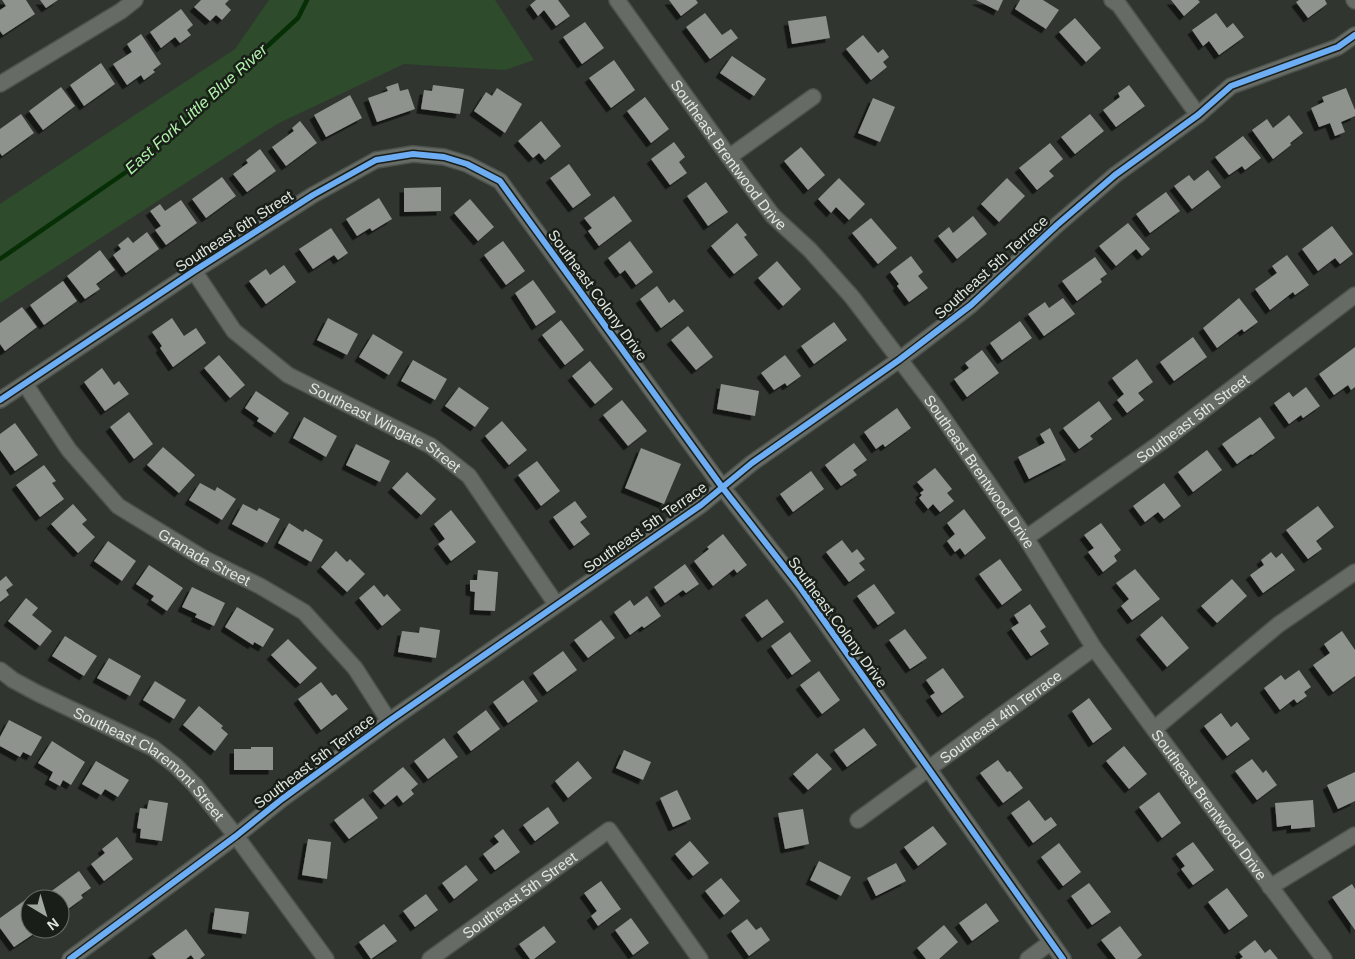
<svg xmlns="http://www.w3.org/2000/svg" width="1355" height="959" viewBox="0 0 1355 959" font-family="Helvetica,sans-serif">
<defs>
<filter id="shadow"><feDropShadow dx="-4.5" dy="4.5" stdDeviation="0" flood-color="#0009"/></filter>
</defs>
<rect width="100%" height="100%" fill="#30362f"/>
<path fill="#2e4b2c" d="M269 0H495L534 60 505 70 404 64 277 124 0 303V204L235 49Z"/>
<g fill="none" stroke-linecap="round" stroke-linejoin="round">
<path stroke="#072f06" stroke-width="4.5" d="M0 259 142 161 298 18 307 0"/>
</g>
<path fill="#8e938d" filter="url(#shadow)" d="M2 0H26L35 14 3 35 0 31V10L6 6Z
M40 0H58L46 8Z
M201 0H229L225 4 231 10 222 20 216 15 210 21 194 7Z
M536 0H558L570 16 556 26 544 10 538 16 530 5Z
M669 0H696L698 3 681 16Z
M976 0H1003L998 11Z
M1020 0H1043L1059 10 1046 29 1015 9Z
M1171 0H1198L1200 2 1184 16Z
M1299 0H1325L1327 4 1308 18 1296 2Z
M181 9 193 25 187 30 191 35 180 43 175 37 161 48 150 32Z
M705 13 722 35 731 29 738 38 710 59 686 27Z
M1216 13 1227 28 1233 23 1244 37 1219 55 1209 41 1203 46 1192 30Z
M826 16 830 38 792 44 788 21Z
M1075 18 1101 48 1086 62 1059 32Z
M585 22 604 48 582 64 563 37Z
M141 34 161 64 153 70 155 72 144 80 141 75 127 85 113 64 132 52 127 44Z
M863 35 878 53 883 49 889 57 883 62 887 67 871 80 846 49Z
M732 56 766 79 754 96 720 73Z
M614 60 635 90 611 108 589 78Z
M101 63 115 84 84 106 70 85Z
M398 83 400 91 408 89 415 109 377 122 368 98 388 91 386 87Z
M433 85 464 89 460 114 421 109 424 90 432 91Z
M1129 85 1145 106 1116 127 1103 110 1120 97 1118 93Z
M61 87 75 106 43 130 29 111Z
M497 88 522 104 505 133 474 111 486 92 492 96Z
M1346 88 1355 110V116L1341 122 1345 132 1335 136 1330 123 1319 127 1311 108 1324 102 1322 97Z
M350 95 362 118 326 137 314 115Z
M645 97 669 129 651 143 627 111Z
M873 98 895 107 880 142 858 133Z
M21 114 34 133 2 156 0 153V129Z
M1090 114 1104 131 1075 154 1061 137Z
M1289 115 1303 133 1290 143 1291 145 1273 159 1252 130 1267 119 1273 128Z
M300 121 317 143 286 166 272 147 294 131 292 128Z
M541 121 561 146 545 160 539 153 533 158 518 141Z
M1243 136 1261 158 1245 170 1242 166 1229 175 1215 157Z
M674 142 685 157 679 162 687 173 670 185 651 159Z
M1050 143 1063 159 1049 171 1054 176 1037 190 1019 168Z
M801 147 825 175 808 190 784 161Z
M260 149 276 171 247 192 233 174 248 163 246 160Z
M569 164 591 195 573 208 550 178Z
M1208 170 1221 187 1192 209 1174 186 1189 175 1194 181Z
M222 177 236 196 206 218 192 199Z
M839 178 865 204 849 220 836 207 831 213 818 199Z
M1007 178 1025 196 999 222 981 204Z
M706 182 728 212 708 226 687 196Z
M441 187V211L404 212V188Z
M1166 192 1180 211 1150 233 1136 214Z
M614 196 632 221 599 246 588 231 592 228 584 218Z
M379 198 392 219 372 231 370 228 357 236 346 219Z
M470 199 494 227 478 241 454 213Z
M181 200 197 223 166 245 155 230 161 226 150 211 160 204 165 211Z
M973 216 987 234 957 259 938 236 949 227 953 233Z
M871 218 897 248 878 264 852 233Z
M737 223 747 235 744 237 758 255 734 274 711 246Z
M1128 223 1150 249 1142 256 1136 249 1116 266 1099 246Z
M1332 226 1353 254 1340 264 1335 258 1318 271 1302 249Z
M331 228 348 253 338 260 334 255 313 269 299 249Z
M147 232 159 249 126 273 113 255 121 249 118 245 128 237 133 243Z
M503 241 525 271 506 285 484 255Z
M630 241 653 272 636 285 625 270 620 274 608 258Z
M100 250 115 270 96 284 100 289 85 299 67 276Z
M1287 255 1309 285 1295 295 1293 292 1270 310 1255 289 1277 273 1272 266Z
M911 256 923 272 918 276 928 288 909 302 897 286 899 284 890 272Z
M1095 257 1107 274 1100 279 1102 282 1077 301 1062 281Z
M777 261 801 289 783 306 758 278Z
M284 265 296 282 266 304 249 281 266 269 270 275Z
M533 280 556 312 536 326 515 293Z
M63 281 77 301 44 325 30 305Z
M657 286 669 303 674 299 684 311 661 328 640 299Z
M1063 298 1075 314 1044 336 1028 314 1045 302 1049 308Z
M1239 298 1258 322 1244 332 1242 329 1217 348 1203 328Z
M22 307 37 327 5 351 0 344V323Z
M172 318 184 336 196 328 206 343 173 367 160 348 162 346 152 332Z
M328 318 358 334 347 355 317 340Z
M561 320 584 350 565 365 542 335Z
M1020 321 1032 338 1002 360 990 343Z
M834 322 847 340 814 364 801 346Z
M688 326 713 357 696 370 671 340Z
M373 334 403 352 389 375 359 357Z
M1193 337 1207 357 1174 381 1160 362Z
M1355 347V387L1351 390 1348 385 1334 395 1319 374Z
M982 350 999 373 967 397 954 379 969 368 965 363Z
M219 355 245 385 230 398 204 368Z
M785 355 801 376 787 386 785 383 774 390 761 373Z
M1137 359 1153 382 1138 393 1144 400 1127 413 1117 400 1124 394 1112 378Z
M413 360 447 379 435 400 401 381Z
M590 361 613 389 595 404 572 376Z
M102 368 114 385 119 381 129 394 105 411 84 382Z
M721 384 759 391 755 416 717 409Z
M459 387 489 408 475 427 445 406Z
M1306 387 1320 406 1303 418 1301 415 1289 424 1274 403 1289 392 1293 397Z
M256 391 289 413 275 433 257 421 259 418 245 408Z
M622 400 647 431 628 446 603 415Z
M1099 401 1112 419 1090 436 1093 439 1079 449 1063 428Z
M897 408 911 428 885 447 883 444 876 449 864 432Z
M129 412 153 444 134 459 110 427Z
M304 417 337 436 326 457 293 438Z
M1260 417 1275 438 1252 455 1251 454 1237 464 1222 444Z
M502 421 527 450 509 465 485 436Z
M15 423 38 455 15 471 0 450V434Z
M1050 428 1066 460 1029 479 1018 457 1045 443 1040 434Z
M854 443 867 460 853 470 857 475 841 486 825 465Z
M356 444 390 461 380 482 346 465Z
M163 447 195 475 179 493 147 465Z
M641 448 681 464 664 504 625 488Z
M1207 450 1222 470 1193 492 1178 472Z
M537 461 560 491 541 506 518 475Z
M44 465 56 481 52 483 64 499 40 517 16 485Z
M935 468 952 489 947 493 954 501 940 512 933 504 928 509 919 498 922 495 920 493 924 490 917 482Z
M811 471 824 489 793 512 780 494Z
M407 472 436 499 421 515 392 488Z
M200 483 215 491 217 487 236 499 222 520 189 500Z
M1164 483 1181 506 1164 519 1158 512 1145 522 1133 506Z
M575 501 587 517 580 522 590 534 574 546 553 517Z
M73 504 87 520 82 524 95 537 78 553 51 524Z
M243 504 257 511 259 508 280 519 267 543 232 524Z
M1318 506 1334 527 1316 541 1322 549 1308 559 1286 530Z
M964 509 986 538 965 555 960 548 955 552 947 541 955 534 947 523Z
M451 510 476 542 451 561 438 544 445 539 434 524Z
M289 523 303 532 305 529 323 540 311 562 278 543Z
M1101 523 1121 550 1114 556 1117 561 1103 572 1088 552 1094 548 1084 535Z
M723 534 747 565 737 573 734 569 713 586 694 561 709 549 707 547Z
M842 540 852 553 857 549 865 559 859 563 865 570 849 582 826 552Z
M108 541 136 561 122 581 94 561Z
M336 551 347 562 350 559 365 574 347 592 321 567Z
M1271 552 1276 558 1282 553 1295 570 1263 593 1250 575 1264 565 1261 560Z
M1000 559 1022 590 1002 605 979 574Z
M685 564 699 584 686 593 683 590 665 603 654 587Z
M149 565 183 588 167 611 151 600 154 596 136 584Z
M1135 569 1160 599 1132 620 1121 606 1129 599 1116 583Z
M478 570 498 572 495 611 474 610 475 592 470 591V580H477Z
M6 576 13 585 6 590 9 595 0 602V581Z
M1232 579 1247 596 1217 623 1201 606Z
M874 584 895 613 878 625 857 596Z
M374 585 384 597 387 594 401 610 382 626 359 598Z
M192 587 225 603 214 626 195 617 197 614 182 607Z
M647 596 661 616 644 628 642 626 630 635 614 612 630 600 634 606Z
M26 598 38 608 32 615 52 631 40 646 8 621Z
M767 599 784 622 762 638 745 615Z
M1030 604 1046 627 1040 631 1049 644 1031 656 1011 628 1019 623 1014 615Z
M237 607 274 629 263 647 254 642 253 645 225 627Z
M1162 616 1189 648 1167 667 1140 635Z
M601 620 615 638 588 658 574 640Z
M420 627 440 630 436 658 398 652 402 631 419 633Z
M905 629 927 658 910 669 889 640Z
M1342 631 1355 650V676L1333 692 1313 665 1330 653 1324 644Z
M790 632 811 661 792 675 771 646Z
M65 636 97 656 84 676 52 656Z
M288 639 317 668 300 684 271 655Z
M563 651 577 670 547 692 533 673Z
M109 658 141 676 130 696 97 678Z
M943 668 964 697 942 713 930 696 935 693 926 680Z
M1299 670 1311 687 1304 692 1307 696 1297 703 1294 699 1280 710 1264 688 1281 675 1285 680Z
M819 671 840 700 822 714 800 685Z
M523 680 538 701 508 723 493 702Z
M155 681 186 700 174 719 143 700Z
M321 682 332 696 336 694 348 709 321 730 298 699Z
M1089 698 1112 729 1093 743 1072 711Z
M199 706 223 726 221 728 228 734 215 751 183 725Z
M486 710 500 729 471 751 457 732Z
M1221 713 1231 727 1237 722 1250 739 1227 756 1204 726Z
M9 720 42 737 31 756 23 752 20 757 0 746V737Z
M864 728 877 745 847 767 834 750Z
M444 738 458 757 428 779 414 761Z
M52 741 85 762 71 785 63 780 60 786 49 780 53 772 38 763Z
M1124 746 1147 774 1129 789 1106 761Z
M251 747H273V770H234V749H251Z
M624 750 651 762 643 780 616 768Z
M817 753 832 769 808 790 793 774Z
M1252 759 1263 773 1266 770 1277 785 1257 800 1235 771Z
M998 760 1007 772 1010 771 1023 788 1003 803 980 773Z
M96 761 129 780 118 797 105 789 101 795 82 784Z
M578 761 592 778 568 798 555 781Z
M403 767 418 784 411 790 414 794 403 803 397 795 385 805 373 791Z
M1355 772V801L1338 809 1327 785Z
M677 790 691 819 673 827 660 798Z
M1159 792 1181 823 1162 838 1139 807Z
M363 798 378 818 349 839 334 820Z
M149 800 168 803 162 841 140 838 141 829 137 828 140 808 147 809Z
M1029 800 1045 821 1051 817 1057 825 1033 843 1011 813Z
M1313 800 1315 827 1291 829V825L1277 827 1275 803Z
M548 807 559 823 535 841 523 825Z
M803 809 809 844 785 849 778 813Z
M933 826 947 844 918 866 904 847Z
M503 829 520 852 495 870 483 854 499 842 494 836Z
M117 837 133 859 104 881 91 864 105 853 102 849Z
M308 839 331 842 327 879 302 875Z
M690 841 709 863 693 876 675 854Z
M1193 842 1214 870 1193 885 1181 869 1185 866 1176 854Z
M1059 843 1081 872 1063 886 1041 857Z
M819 861 851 877 841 896 810 880Z
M896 863 906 881 876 896 867 878Z
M466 865 478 880 454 899 442 883Z
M79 871 91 888 81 895 83 898 60 915V899L42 898Z
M721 878 740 901 724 915 705 891Z
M601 881 621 909 598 926 591 916 597 911 584 893Z
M1089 883 1111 912 1092 925 1071 896Z
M1352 884 1355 889V930L1332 897Z
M1227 888 1248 916 1229 930 1208 902Z
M426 894 438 910 415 927 403 911Z
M28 898 30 901V929H41L14 947 0 928V918Z
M986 903 999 921 972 941 959 923Z
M215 908 249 912 246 934 212 929Z
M631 918 649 943 633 955 615 930Z
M747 919 756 930 761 927 770 940 749 956 731 931Z
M384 924 397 941 371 959 359 942Z
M944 925 958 942 939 959H926L917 948Z
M544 926 556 942 534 959H530L519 944Z
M1120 926 1142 955 1137 959H1116L1101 940Z
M186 929 205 955 200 959H194L191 955 186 959H156L152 954Z
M1255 940 1265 953 1270 949 1278 959H1240L1243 957 1239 952Z"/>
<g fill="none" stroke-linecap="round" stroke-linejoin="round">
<g stroke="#4d524c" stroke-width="18">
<g id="minor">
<path id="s1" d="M617 0 729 157 773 216 810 250 852 297 935 406 1026 538 1094 648 1324 959"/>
<path d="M1112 0 1119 5 1198 115"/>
<path d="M1354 0 1355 1"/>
<path d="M0 84 121 11 135 0"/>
<path d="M729 157 813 97"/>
<path id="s2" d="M194 271 234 331 288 375 431 446 469 476 556 604"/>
<path id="s3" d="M25 384 69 450 118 506 203 558 260 586 304 612 355 668 389 721"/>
<path d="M0 400 194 271 313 195 376 160 413 154 444 157 467 164 500 181 722 487 800 587 1063 959"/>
<path id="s4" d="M1026 538 1160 443 1355 295"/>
<path id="s5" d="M0 670 13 680 37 693 153 748 176 766 195 785 236 836 326 959"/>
<path d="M1154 729 1278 625 1355 572"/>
<path id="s6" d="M858 820 1094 648"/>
<path d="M1270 887 1355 835"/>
<path d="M70 959 236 836 282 799 389 721 701 505 752 463 899 360 971 305 1057 225 1115 175 1198 115 1231 86 1338 47 1355 35"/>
<path id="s7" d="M430 959 609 830 700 959"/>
<path d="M1028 959 1051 942"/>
</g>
</g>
<use href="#minor" stroke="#666b65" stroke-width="15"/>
<g stroke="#191e18" stroke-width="9">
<path id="cycleway" d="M0 400 194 271 313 195 376 160 413 154 444 157 467 164 500 181 722 487 800 587 1063 959
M70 959 236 836 282 799 389 721 701 505 752 463 899 360 971 305 1057 225 1115 175 1198 115 1231 86 1338 47 1355 35"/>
</g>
<use href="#cycleway" stroke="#6dadf4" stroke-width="6"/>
</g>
<g text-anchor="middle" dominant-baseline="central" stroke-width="5" stroke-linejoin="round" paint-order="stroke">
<g font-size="15" fill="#e0e7df" stroke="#191e18">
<text stroke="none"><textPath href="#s1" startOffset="191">Southeast Brentwood Drive</textPath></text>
<text transform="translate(234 231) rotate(-33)">Southeast 6th Street</text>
<text transform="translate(991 267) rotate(-42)">Southeast 5th Terrace</text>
<text transform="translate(598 295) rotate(54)">Southeast Colony Drive</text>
<text stroke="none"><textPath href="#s4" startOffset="205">Southeast 5th Street</textPath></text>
<text stroke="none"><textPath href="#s2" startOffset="252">Southeast Wingate Street</textPath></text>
<text stroke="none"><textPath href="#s1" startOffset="596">Southeast Brentwood Drive</textPath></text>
<text transform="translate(645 527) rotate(-35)">Southeast 5th Terrace</text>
<text stroke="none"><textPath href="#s3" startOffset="254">Granada Street</textPath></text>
<text transform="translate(838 622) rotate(54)">Southeast Colony Drive</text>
<text stroke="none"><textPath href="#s6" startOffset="176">Southeast 4th Terrace</textPath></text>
<text transform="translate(314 761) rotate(-37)">Southeast 5th Terrace</text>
<text stroke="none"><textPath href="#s5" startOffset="178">Southeast Claremont Street</textPath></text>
<text stroke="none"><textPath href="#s1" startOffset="1001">Southeast Brentwood Drive</textPath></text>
<text stroke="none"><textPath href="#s7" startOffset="110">Southeast 5th Street</textPath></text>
</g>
<g font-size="16" font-style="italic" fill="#b2f3ab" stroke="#191e18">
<text transform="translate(196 109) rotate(-42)">East Fork Little Blue River</text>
</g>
</g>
<g transform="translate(45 914) rotate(142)"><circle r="24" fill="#191e18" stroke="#696e68"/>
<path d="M0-4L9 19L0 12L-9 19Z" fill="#a2a9a1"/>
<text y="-8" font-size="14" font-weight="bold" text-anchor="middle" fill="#e0e7df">N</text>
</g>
</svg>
